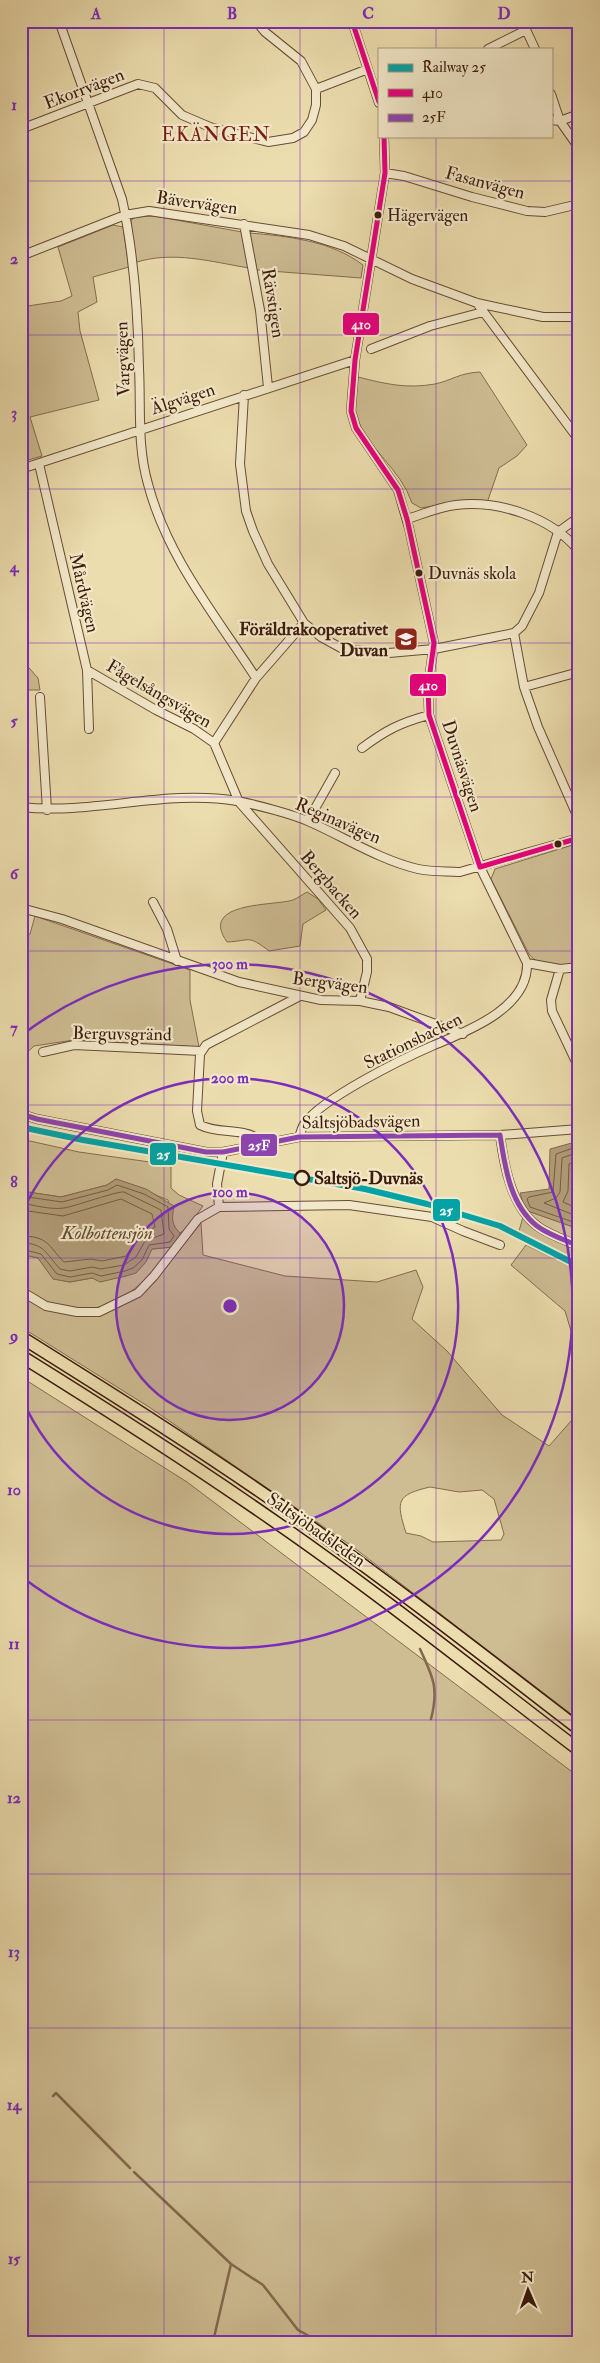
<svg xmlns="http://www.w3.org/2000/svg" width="600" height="2363" viewBox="0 0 600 2363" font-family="'IM FELL Double Pica',serif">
<rect width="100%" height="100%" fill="#ecddae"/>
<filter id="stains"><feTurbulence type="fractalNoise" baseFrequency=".004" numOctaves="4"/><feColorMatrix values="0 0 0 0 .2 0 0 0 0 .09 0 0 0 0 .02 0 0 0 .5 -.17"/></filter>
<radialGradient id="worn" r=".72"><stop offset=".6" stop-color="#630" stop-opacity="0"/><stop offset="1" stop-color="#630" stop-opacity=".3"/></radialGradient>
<path fill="#cebc92" stroke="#856c4f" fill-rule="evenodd" d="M154 216 242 232 249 268C212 262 172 250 134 263L131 220 136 217Z
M113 225 123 227 129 267 93 277 97 302 78 312 80 331 99 400 30 417 42 456 21 462V307L61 301 72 296 58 247Z
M249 233C287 236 332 241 363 265L361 278 257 270Z
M480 372 527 445 517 456 499 468 487 503 462 501 421 508 412 503C401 469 367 449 356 415 352 403 356 389 358 377 386 384 406 389 435 384 453 380 459 373 480 372Z
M22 660 38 678 40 690H21Z
M579 843V964C563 966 540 969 529 954L491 879 495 869Z
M307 892 318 899 326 910 303 924 300 946 269 951C247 934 251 941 227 942 198 901 275 906 293 900 298 898 303 894 307 892Z
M35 916 190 970V1000L199 1047 74 1040 34 1046 21 1058V940L30 934Z
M21 1139 79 1152 171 1165V1188L179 1195 203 1206 186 1229 180 1233 174 1228 168 1200 116 1179 107 1185 61 1197 21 1191Z
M525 1210 579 1229V1243L552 1232Z
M523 1217C538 1235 558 1242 579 1251V1262L519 1231Z
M201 1223 203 1255 285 1276 377 1282 416 1270 423 1287 412 1319 447 1351 502 1415 549 1446 579 1412V1720L353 1547 149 1407 21 1327V1295L45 1309 97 1315 119 1307 139 1295 156 1279ZM430 1487 459 1492 482 1490 494 1499 504 1534 501 1540 433 1542 421 1536 406 1533C396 1501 396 1495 430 1487Z
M526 1245 579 1271V1357L565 1311 511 1265Z
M173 1247C140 1290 106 1324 48 1302 39 1299 30 1292 21 1286V1254L38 1258 54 1279 70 1282 92 1278 100 1281 126 1276 152 1249Z
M21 1377 187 1482 579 1777V2342H21Z"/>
<path fill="#b09b77" stroke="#82684c" d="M579 1141V1229L525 1210 520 1193 549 1189 550 1149Z
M116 1179 146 1189 174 1206C172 1217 171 1225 180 1233V1239L173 1247 152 1249 146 1262 136 1273 126 1276 100 1282 92 1278 70 1282 53 1279 38 1258 21 1254V1191L61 1197 107 1185Z"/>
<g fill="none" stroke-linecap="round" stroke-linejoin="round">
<path stroke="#765b42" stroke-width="1" d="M579 1146 556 1154 553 1192 529 1197 527 1199 530 1207 579 1224
M579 1152 562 1158 560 1192 556 1198 544 1203 579 1217
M579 1160 569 1164 568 1191 563 1202 579 1209
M21 1196 62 1202 108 1190 117 1185 144 1194 168 1207 169 1229 174 1236 170 1242 149 1245 142 1260 133 1268 125 1271 101 1276 92 1273 70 1277 57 1274 41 1254 21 1249
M21 1203C34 1205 50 1210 64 1208 76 1206 117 1191 124 1192L161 1210 164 1234 145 1241 136 1257 124 1265 101 1269 92 1267 70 1271 60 1269C46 1254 45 1243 21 1243
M21 1210 63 1216 121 1199 152 1214 155 1227 139 1236 126 1256 102 1261 91 1259 64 1262C48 1246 49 1236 21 1236"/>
<path stroke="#82684c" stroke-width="2.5" d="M420 1649C433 1677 439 1688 431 1719
M53 2096 56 2093 130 2168
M134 2172 231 2264 263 2285 298 2330 309 2336
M310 2336 322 2342
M213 2342 231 2264"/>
<g stroke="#684c34" stroke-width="10">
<path id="minor" d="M59 21 122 199C134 254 138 311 139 368 141 407 137 446 148 484 167 557 216 616 256 678
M352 21 379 103
M522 21 535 49
M488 49 526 30
M316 89 368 69
M551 94 560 121 579 148
M551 120 560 121 579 114
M21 129 138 84 155 88 182 115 210 127 268 142 293 138 304 132 312 120 316 105V89L301 61 265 32 256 21
M385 173 404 176 472 197 527 211 545 212 579 204
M244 224 260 310 268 387
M21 256 125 215 149 211 309 235 344 246 412 279 477 303 543 317H579
M477 303 579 440
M371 349 430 326 483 312
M244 395 240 464 246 511 253 531 268 564 304 623 321 637 343 649 389 653 434 649 514 633
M39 464 87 670 89 729
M21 469 355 360
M579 517 558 532 539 593 522 626 514 633 524 687 538 727 579 820
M407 519C423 514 439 507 456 505 499 500 551 517 579 551
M87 670 156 710 194 729 214 743 239 802 350 928 367 959V972L360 1001
M524 687 579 672
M40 697 47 810
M214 743 256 678 304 623
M362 748C386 730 400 723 429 715
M21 807C94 815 165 789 237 801 257 805 292 814 310 822 346 838 380 860 418 869 432 872 446 871 460 872L579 838
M308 821 335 773
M153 902 167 929 177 961
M21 908 62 919 239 982 321 1000 360 1001 389 1007 463 1034
M527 963 560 969 579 967
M560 969 551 1000 552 1011 579 1068
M43 1052 74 1045 201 1051
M21 1114 37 1119 206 1152H223L299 1137 500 1135 579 1129
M500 1135C504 1165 511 1206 537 1226 550 1235 565 1240 579 1246
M299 1137C301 1132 302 1126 305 1123 323 1098 402 1059 432 1046 465 1032 529 1009 527 963L480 867 429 715 428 687 434 643 409 528 398 490 356 428 351 411 355 360 385 173 384 136
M259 1145 257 1138C241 1128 217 1134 200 1125L197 1111 200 1054 206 1045 300 996
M219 1207 349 1205 432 1217 463 1231 500 1245
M21 1291 46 1306 77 1312H99L138 1293 154 1276 198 1219 219 1207 217 1184 223 1152"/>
</g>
<g stroke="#3c1b0c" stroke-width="14">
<path id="highway" d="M21 1337C112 1394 203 1451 291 1513 389 1582 484 1656 579 1729
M21 1356C108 1410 194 1465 277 1523 381 1595 479 1674 579 1750"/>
</g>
<use href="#minor" stroke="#f3e9ca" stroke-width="8"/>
<use href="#highway" stroke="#ecddae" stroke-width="11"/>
<g stroke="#f3e9ca" stroke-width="9">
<path id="bus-1" d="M352 21 379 102
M384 136 385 173 355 360 351 411 356 428 398 490 407 519 434 643 428 687 429 715 480 867
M480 867 579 838"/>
</g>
<g stroke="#f3e9ca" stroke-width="9">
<path id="bus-2" d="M21 1114 37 1119 206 1152H223L299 1137 500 1135
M500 1135C505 1167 510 1205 537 1226 549 1235 565 1240 579 1246"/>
</g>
<use href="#bus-1" stroke="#e5007d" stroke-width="5"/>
<use href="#bus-2" stroke="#8e44ad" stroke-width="5"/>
<g stroke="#f3e9ca" stroke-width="10">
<path id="rail-1" d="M21 1127 83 1140 365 1189 427 1204 500 1226 579 1266"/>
</g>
<use href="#rail-1" stroke="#03a3a5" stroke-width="6"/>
</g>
<path fill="none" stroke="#7b2cbf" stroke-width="1" stroke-opacity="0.55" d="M164 21V2342M300 21V2342M436 21V49M436 136V2342M21 181H579M21 335H579M21 489H579M21 643H579M21 797H579M21 951H579M21 1105H579M21 1258H579M21 1412H579M21 1566H579M21 1720H579M21 1874H579M21 2028H579M21 2182H579"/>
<circle cx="230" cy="1306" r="114" fill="#7b2cbf" fill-opacity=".12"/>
<g fill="none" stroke="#7b2cbf" stroke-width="2.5">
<circle cx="230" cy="1306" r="114"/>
<path d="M22 1213A228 228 0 1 1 22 1399"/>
<path d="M22 1035A342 342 0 1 1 22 1577"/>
</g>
<defs>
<g id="school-square" transform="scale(1.25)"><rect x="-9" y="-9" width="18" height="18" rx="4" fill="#8f2418" stroke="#f3e9ca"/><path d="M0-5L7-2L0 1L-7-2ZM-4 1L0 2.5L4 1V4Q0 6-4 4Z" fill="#fff"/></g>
</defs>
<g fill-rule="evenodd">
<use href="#school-square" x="406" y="639"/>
</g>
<g fill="#3c1b0c" stroke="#f3e9ca" stroke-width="2">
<circle cx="378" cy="215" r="4.5"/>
<circle cx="419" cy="573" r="4.5"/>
<circle cx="558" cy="844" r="4.5"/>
</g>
<circle fill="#f3e9ca" stroke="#3c1b0c" stroke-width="2.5" cx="302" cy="1178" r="7"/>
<g text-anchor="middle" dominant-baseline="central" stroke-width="4.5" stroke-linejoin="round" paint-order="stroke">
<g font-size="17" fill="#3c1b0c" stroke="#f3e9ca" text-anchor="start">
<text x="387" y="215">Hägervägen</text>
<text x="428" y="573">Duvnäs skola</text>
</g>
<g font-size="18" fill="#3c1b0c" stroke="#f3e9ca">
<text transform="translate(84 89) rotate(-21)">Ekorrvägen</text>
<text transform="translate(485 183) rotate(15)">Fasanvägen</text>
<text transform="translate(197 203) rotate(8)">Bävervägen</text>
<text transform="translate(273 303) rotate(81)">Rävstigen</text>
<text transform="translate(123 359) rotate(-92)">Vargvägen</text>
<text transform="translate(183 399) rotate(-18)">Älgvägen</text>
<text transform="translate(84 593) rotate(77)">Mårdvägen</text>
<text transform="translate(159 694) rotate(30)">Fågelsångsvägen</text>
<text transform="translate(462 766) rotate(72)">Duvnäsvägen</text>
<text transform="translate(338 821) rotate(23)">Reginavägen</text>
<text transform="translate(331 885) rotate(49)">Bergbacken</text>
<text transform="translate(330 983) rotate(7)">Bergvägen</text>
<text transform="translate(122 1034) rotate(1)">Berguvsgränd</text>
<text transform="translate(413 1041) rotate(-26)">Stationsbacken</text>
<text transform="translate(361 1122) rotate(-1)">Saltsjöbadsvägen</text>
<text transform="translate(316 1530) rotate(35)">Saltsjöbadsleden</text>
</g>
<g font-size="18" font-weight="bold" fill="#3c1b0c" stroke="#f3e9ca" text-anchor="end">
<text x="388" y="629">Föräldrakooperativet<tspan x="388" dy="21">Duvan</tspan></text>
</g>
<g font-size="18" font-weight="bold" fill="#3c1b0c" stroke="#f3e9ca" text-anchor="start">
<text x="314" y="1178">Saltsjö-Duvnäs</text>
</g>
<g font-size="19" letter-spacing="1" fill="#7a1f14" stroke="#f3e9ca">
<text x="216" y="135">EKÄNGEN</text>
</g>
<g font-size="19" font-style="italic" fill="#654831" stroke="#f3e9ca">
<text x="107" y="1233">Kolbottensjön</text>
</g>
</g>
<circle cx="230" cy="1306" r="8" fill="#7b2cbf" stroke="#f3e9ca" stroke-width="2.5"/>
<g font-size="15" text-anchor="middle" font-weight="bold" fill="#7b2cbf" stroke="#f3e9ca" stroke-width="4.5" stroke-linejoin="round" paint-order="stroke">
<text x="230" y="969">300 m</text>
<text x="230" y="1083">200 m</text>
<text x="230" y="1197">100 m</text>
</g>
<g stroke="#f3e9ca" stroke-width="2">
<rect x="342" y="312" width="38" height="24" rx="5" fill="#e5007d"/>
<rect x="409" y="673" width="38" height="24" rx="5" fill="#e5007d"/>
<rect x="240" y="1133" width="38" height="24" rx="5" fill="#8e44ad"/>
<rect x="149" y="1142" width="28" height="24" rx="5" fill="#03a3a5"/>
<rect x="432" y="1198" width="29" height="24" rx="5" fill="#03a3a5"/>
</g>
<g font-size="14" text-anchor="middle" font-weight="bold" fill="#fff">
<text x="361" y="329">410</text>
<text x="428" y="690">410</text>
<text x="259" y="1150">25F</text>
<text x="163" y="1159">25</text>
<text x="446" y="1215">25</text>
</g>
<rect width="600" height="2363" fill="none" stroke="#ecddae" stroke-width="55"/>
<rect x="378" y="48" width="175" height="90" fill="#f3e9ca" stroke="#aa977e"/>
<rect x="388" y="64" width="25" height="8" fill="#03a3a5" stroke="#aa977e"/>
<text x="422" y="72" font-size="15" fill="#3c1b0c">Railway 25</text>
<rect x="388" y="89" width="25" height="8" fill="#e5007d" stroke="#aa977e"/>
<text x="422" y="98" font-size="15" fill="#3c1b0c">410</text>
<rect x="388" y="114" width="25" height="8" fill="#8e44ad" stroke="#aa977e"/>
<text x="422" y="122" font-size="15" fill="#3c1b0c">25F</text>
<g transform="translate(528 2290) rotate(358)" stroke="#f3e9ca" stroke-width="4" paint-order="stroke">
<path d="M0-4L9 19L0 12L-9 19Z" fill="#3c1b0c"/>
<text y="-8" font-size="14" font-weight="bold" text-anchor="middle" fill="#3c1b0c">N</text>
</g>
<rect x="28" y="28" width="544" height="2308" fill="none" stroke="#7b2cbf" stroke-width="2"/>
<g font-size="16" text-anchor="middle" font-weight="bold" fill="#7b2cbf">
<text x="96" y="19">A</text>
<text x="232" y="19">B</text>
<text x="368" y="19">C</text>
<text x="504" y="19">D</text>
<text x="14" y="110">1</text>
<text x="14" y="264">2</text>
<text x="14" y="418">3</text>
<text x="14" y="572">4</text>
<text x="14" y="726">5</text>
<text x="14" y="879">6</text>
<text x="14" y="1033">7</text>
<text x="14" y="1187">8</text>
<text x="14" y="1341">9</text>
<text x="14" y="1495">10</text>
<text x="14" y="1649">11</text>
<text x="14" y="1803">12</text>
<text x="14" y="1957">13</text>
<text x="14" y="2110">14</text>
<text x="14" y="2264">15</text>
</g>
<rect width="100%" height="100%" filter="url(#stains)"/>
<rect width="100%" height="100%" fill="url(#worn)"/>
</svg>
